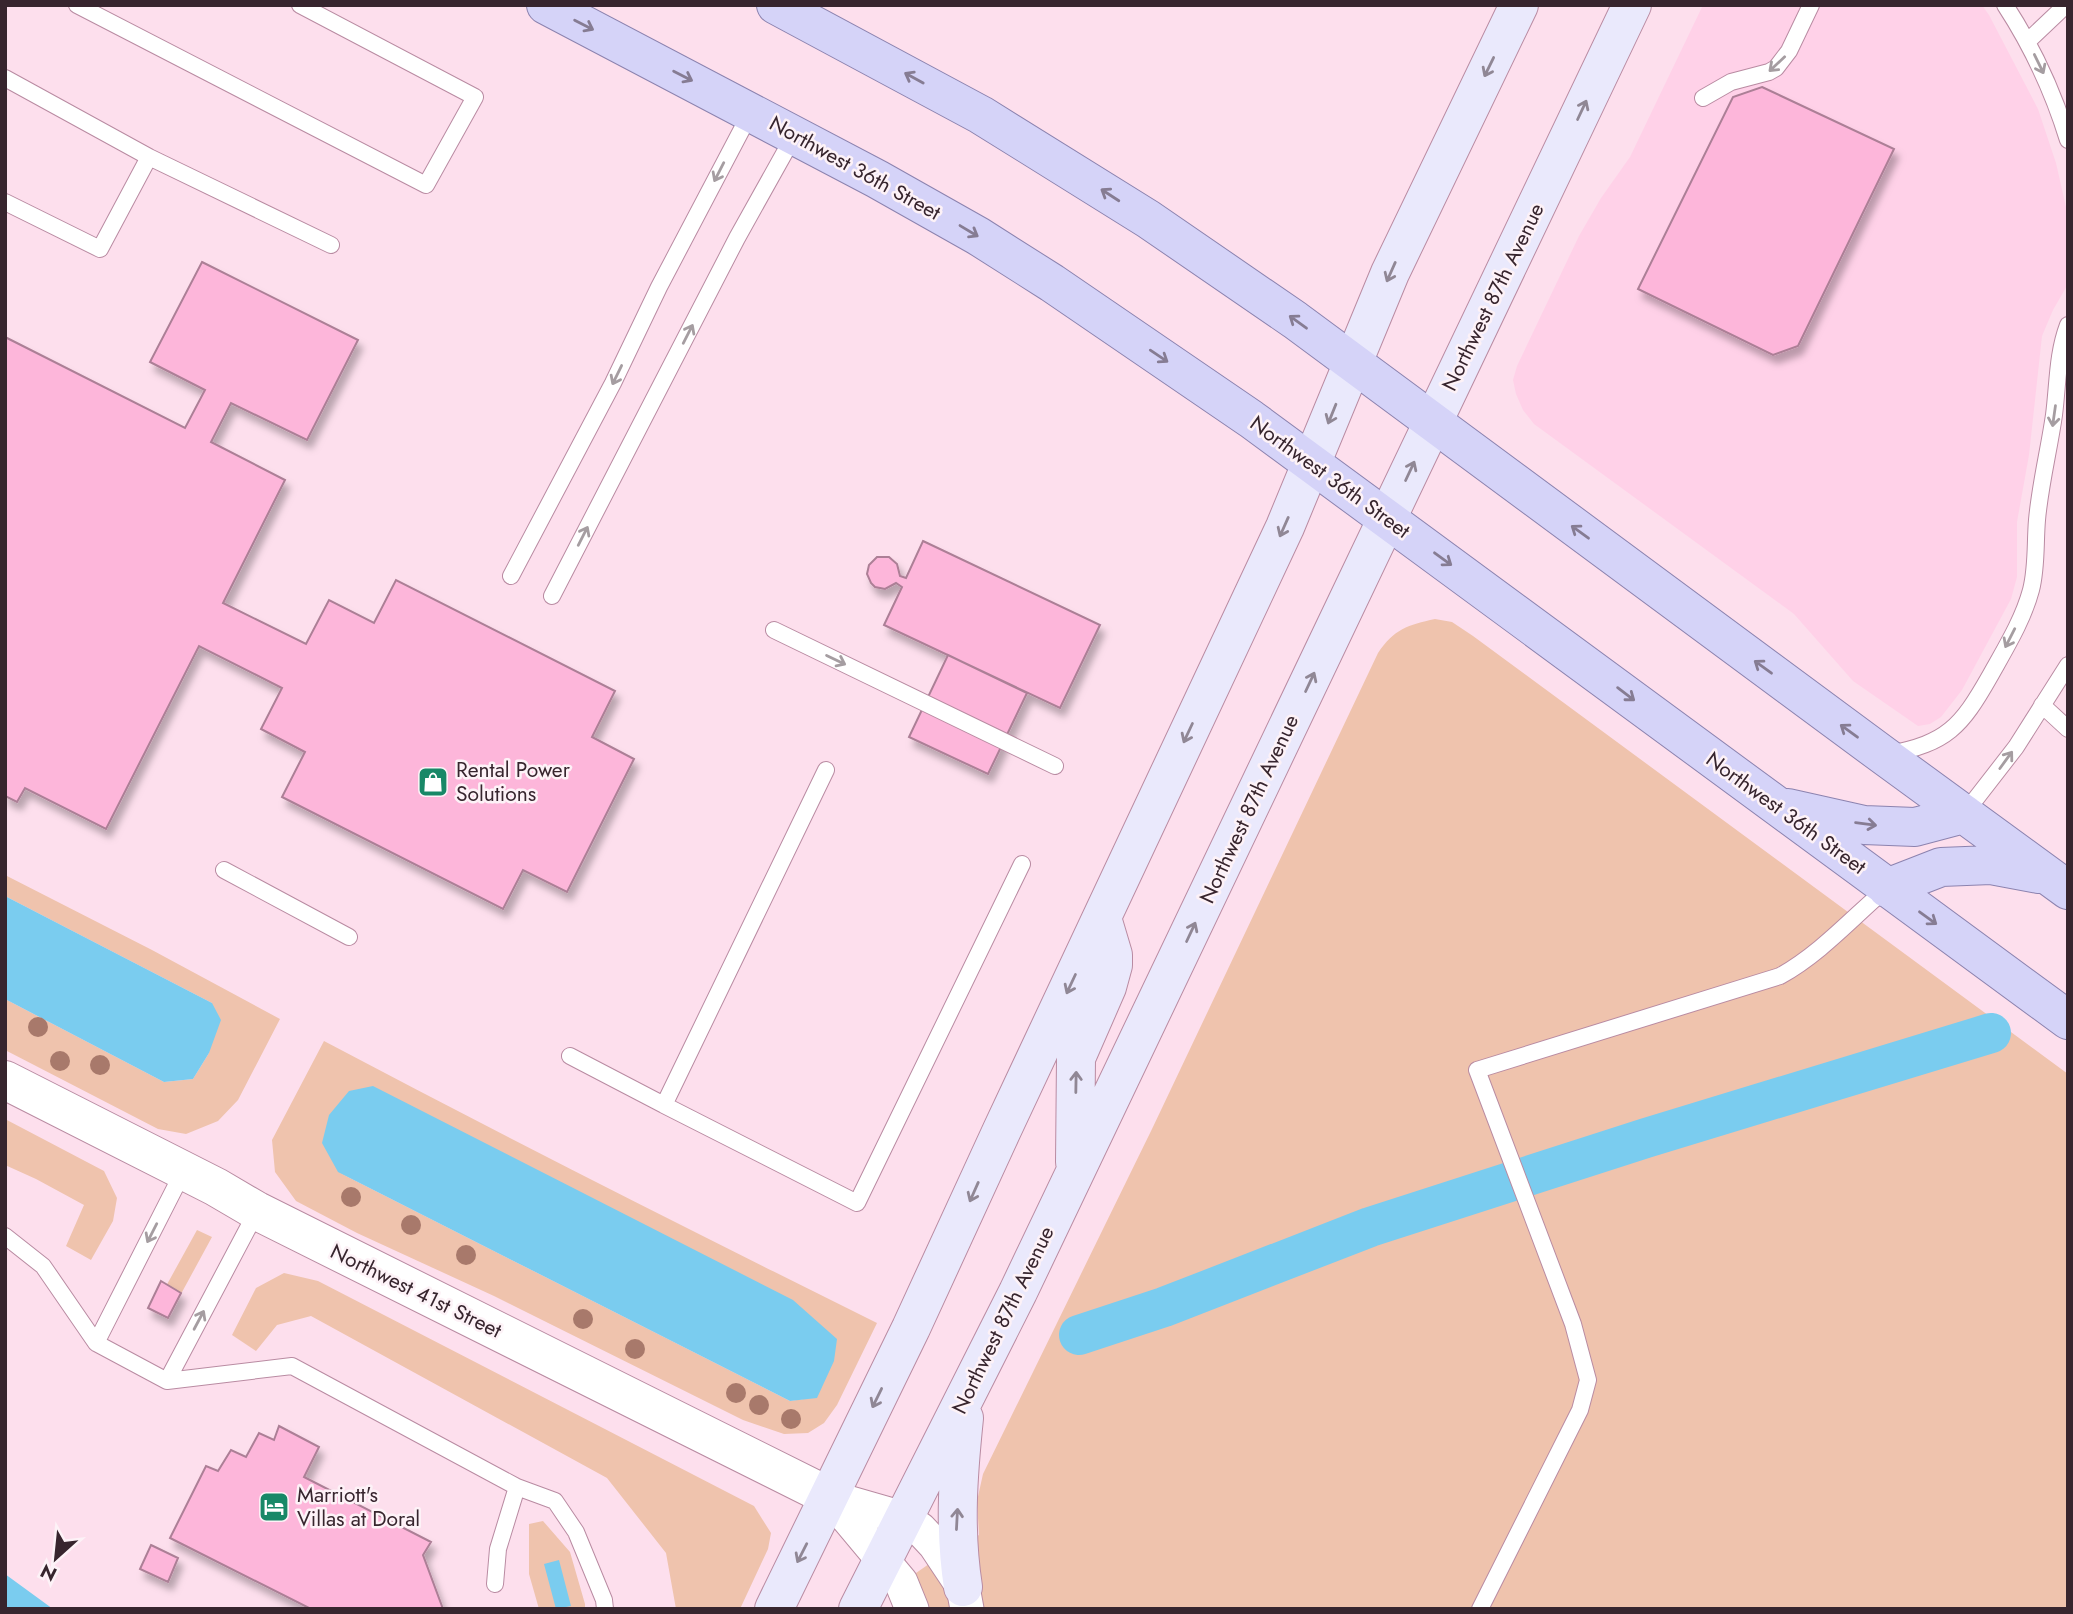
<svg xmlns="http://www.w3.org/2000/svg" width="2073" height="1614" viewBox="0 0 2073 1614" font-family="Jost,sans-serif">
<defs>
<filter id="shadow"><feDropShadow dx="4.5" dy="8" stdDeviation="3.5" flood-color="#0004"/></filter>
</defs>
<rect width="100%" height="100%" fill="#fddfed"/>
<path fill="#ffd1e8" d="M1703 5H1982L1989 15 2038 109 2056 163 2068 216V284L2053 310 2042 336 2029 455 2017 522V577L2011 599 1962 690 1941 717 1930 724 1918 726 1853 681 1794 614 1534 424 1523 410 1516 394 1513 380 1517 366 1579 236 1601 198 1630 157Z"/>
<path fill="#efc3ad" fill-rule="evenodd" d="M1435 619 1452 622 1473 636 2068 1074V1609H893L916 1573 929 1564 979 1535 977 1501 983 1474 1152 1129 1378 653C1394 629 1408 625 1435 619Z
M5 875 152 950 280 1019 238 1100 218 1121 186 1134 158 1129 5 1050V999L164 1082 193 1079 209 1053 212 1003 5 896Z
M324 1041C507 1138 692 1231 877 1323L837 1405 824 1423 808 1433 784 1434 743 1420 494 1296 357 1233 296 1201 275 1172 272 1140ZM338 1172 817 1397 790 1401Z
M5 1119 104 1171 117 1198 113 1221 91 1260 66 1246 84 1205 36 1179 5 1165Z
M197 1230 212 1237 169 1316 154 1308Z
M284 1273 318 1281 754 1506 771 1533 768 1549 740 1609H676L666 1553 607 1478 311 1316 277 1325 256 1351 232 1335 256 1288Z
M543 1521 570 1552 585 1604V1609H539L529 1574V1524Z"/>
<path fill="#7accef" d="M5 896 212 1003 221 1020 209 1053 193 1079 164 1082 5 999Z
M373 1086 793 1300 837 1339 834 1361 817 1398 790 1401 338 1172 322 1143 329 1115 349 1091Z
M559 1560 571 1606 556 1609 544 1564Z
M5 1574 53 1609H5Z"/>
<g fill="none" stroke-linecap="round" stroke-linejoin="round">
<path stroke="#7accef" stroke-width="40" d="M1079 1335 1164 1307 1370 1227 1646 1138 1991 1033"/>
</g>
<path fill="#fdb6da" stroke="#ac7f96" stroke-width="2" filter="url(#shadow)" d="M1762 87 1894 149 1798 346 1773 355 1638 289 1733 97Z
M202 262 358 340 307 440 231 403 211 442 285 480 223 603 306 644 329 600 374 623 396 580 615 691 592 737 634 759 567 892 523 870 503 909 282 797 305 752 261 729 282 688 199 646 106 829 25 788 17 802 5 796V337L185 428 205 390 150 362Z
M923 541 1100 625 1060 708 884 625 902 587 896 583 885 589 875 587 871 583 867 574 869 565 877 557H889L897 564 900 576 906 578Z
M948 655 1027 693 988 774 909 737Z
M161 1281 181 1293 168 1318 148 1308Z
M279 1426 319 1447 304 1477 431 1542 423 1555 443 1609H311L170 1538 206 1466 218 1471 231 1450 246 1457 259 1433 274 1440Z
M151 1545 178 1558 168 1582 140 1569Z"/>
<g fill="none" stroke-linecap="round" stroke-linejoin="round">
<g stroke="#b98ba2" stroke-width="18">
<path id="service" d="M77 5 426 185 475 97 300 5
M2005 5C2033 48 2053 91 2068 140
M2028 41 2066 5
M5 78 149 157
M1703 98 1731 82 1769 72 1776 68 1789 51 1811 5
M5 202 100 249 149 157 331 245
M511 576 613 383 659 287 751 112
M552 596 737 238 795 134
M774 630 1055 766
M2042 705 2068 729
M1889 754C1947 743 1961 727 1990 676 2005 649 2023 620 2031 590 2037 567 2035 543 2037 520 2040 485 2049 450 2054 415 2058 384 2057 354 2068 325
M826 770 664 1105 857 1203 1022 864
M1964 814 2016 747 2068 665
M224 870 349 937
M570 1056 664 1105
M5 1236 43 1266 96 1343 167 1381 292 1366 517 1487 498 1549 495 1584
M96 1343 183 1172
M167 1381 257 1211
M517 1487 555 1501 576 1532 604 1600 605 1609
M1480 1609 1580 1410 1588 1380 1573 1324 1477 1070 1780 976C1820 954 1852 918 1887 888"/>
</g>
<g stroke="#b98ba2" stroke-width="35">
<path id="minor" d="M830 1497 903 1518 920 1529 935 1545 963 1587 967 1609
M830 1497 901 1582 912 1609"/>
</g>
<g stroke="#b98ba2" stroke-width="40">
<path id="tertiary" d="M5 1080 216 1187 257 1211 830 1497"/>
</g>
<g stroke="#b98ba2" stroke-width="40">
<path id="secondary" d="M1075 1162 1076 1058 1107 987 1113 965V955L1102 918
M963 1587C954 1529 958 1476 964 1418
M774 1609 911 1328 1002 1130 1285 527 1390 273 1519 5
M858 1609 1018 1292 1632 5"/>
</g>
<g stroke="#8c83af" stroke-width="40">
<path id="primary" d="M546 5 877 179 978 236 1052 283 1251 419 2068 1020
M776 5 981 115 1148 219 1295 320 1883 755 2068 890
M1788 808 1864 825 1915 827 1964 814
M1887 888 1941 867 1991 865 2039 874"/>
</g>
<use href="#service" stroke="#fff" stroke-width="16"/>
<use href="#minor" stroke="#fff" stroke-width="33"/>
<use href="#tertiary" stroke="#fff" stroke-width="38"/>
<use href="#secondary" stroke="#eae9fc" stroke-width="38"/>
<use href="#primary" stroke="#d5d3f8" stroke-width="38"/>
</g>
<g fill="#a8796b">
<circle cx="38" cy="1027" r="10"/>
<circle cx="60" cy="1061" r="10"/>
<circle cx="100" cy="1065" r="10"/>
<circle cx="351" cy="1197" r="10"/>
<circle cx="411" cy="1225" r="10"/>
<circle cx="466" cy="1255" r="10"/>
<circle cx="583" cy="1319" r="10"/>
<circle cx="635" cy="1349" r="10"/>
<circle cx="736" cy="1393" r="10"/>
<circle cx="759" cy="1405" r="10"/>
<circle cx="791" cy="1419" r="10"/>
</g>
<defs><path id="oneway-shaft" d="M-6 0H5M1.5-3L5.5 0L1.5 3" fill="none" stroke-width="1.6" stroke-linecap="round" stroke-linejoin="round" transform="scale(1.75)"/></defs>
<g stroke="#867c93">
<use href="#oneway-shaft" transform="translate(584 25) rotate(27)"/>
<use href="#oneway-shaft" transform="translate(683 76) rotate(27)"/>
<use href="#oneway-shaft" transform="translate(914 78) rotate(-151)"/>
<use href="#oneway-shaft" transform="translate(1110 195) rotate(-147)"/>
<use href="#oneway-shaft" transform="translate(969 231) rotate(31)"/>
<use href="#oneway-shaft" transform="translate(1298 322) rotate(-144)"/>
<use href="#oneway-shaft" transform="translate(1159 356) rotate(34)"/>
<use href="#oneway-shaft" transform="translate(1580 532) rotate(-144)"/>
<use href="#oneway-shaft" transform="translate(1443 559) rotate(36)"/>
<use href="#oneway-shaft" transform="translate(1763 667) rotate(-144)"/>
<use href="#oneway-shaft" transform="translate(1626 694) rotate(37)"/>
<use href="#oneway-shaft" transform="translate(1849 731) rotate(-144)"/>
<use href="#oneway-shaft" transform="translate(1866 824) rotate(7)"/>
<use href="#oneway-shaft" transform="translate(1928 918) rotate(36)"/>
</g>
<g stroke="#a59da1">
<use href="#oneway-shaft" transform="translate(1777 64) rotate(137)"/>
<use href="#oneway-shaft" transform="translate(2039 64) rotate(64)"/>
<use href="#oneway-shaft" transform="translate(719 172) rotate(117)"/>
<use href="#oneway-shaft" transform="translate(688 334) rotate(-63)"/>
<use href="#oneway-shaft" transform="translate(617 375) rotate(116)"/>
<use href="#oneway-shaft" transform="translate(2054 416) rotate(98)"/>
<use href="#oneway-shaft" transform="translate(583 536) rotate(-63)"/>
<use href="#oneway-shaft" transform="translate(2010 638) rotate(117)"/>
<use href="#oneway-shaft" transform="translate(836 660) rotate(26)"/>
<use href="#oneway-shaft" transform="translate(2006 760) rotate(-54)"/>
<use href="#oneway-shaft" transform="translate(152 1233) rotate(117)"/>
<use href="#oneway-shaft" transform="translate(199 1320) rotate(-62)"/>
</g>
<g stroke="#908795">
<use href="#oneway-shaft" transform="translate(1489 67) rotate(116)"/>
<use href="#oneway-shaft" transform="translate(1582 110) rotate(-65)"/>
<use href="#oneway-shaft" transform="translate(1391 272) rotate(114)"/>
<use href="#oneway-shaft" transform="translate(1332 414) rotate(112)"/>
<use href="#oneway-shaft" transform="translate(1410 471) rotate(-65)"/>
<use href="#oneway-shaft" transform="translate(1284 527) rotate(114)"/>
<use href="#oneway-shaft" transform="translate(1310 682) rotate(-65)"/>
<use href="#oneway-shaft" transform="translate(1188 733) rotate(115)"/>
<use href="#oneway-shaft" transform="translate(1191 932) rotate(-65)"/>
<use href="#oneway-shaft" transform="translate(1071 984) rotate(115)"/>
<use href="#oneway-shaft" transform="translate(1076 1082) rotate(-89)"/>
<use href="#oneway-shaft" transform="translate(974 1192) rotate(114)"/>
<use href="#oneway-shaft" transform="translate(877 1398) rotate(116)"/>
<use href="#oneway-shaft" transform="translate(957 1519) rotate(-87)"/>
<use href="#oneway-shaft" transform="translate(802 1553) rotate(117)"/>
</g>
<defs>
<g id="shop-square" transform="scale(1.575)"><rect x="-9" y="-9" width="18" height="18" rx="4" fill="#188867" stroke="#fdf2f7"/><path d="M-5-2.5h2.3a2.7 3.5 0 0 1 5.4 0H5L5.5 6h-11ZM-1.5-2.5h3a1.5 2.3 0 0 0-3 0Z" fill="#fff"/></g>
<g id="hotel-square" transform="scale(1.575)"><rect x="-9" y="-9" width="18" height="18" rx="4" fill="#188867" stroke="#fdf2f7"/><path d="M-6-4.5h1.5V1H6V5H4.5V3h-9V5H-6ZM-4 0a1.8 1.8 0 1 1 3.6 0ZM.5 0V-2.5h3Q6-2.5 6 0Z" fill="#fff"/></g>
</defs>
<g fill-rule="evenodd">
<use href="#shop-square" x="433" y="782"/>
<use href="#hotel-square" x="274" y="1507"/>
</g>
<g text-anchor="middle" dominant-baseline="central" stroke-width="5" stroke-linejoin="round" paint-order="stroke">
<g font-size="21" fill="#37252e" stroke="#fdf2f7">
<text transform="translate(855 168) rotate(29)">Northwest 36th Street</text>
<text transform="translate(1493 297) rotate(-64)">Northwest 87th Avenue</text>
<text transform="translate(1330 477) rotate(36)">Northwest 36th Street</text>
<text transform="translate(1249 809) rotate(-65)">Northwest 87th Avenue</text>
<text transform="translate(1786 813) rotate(36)">Northwest 36th Street</text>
<text transform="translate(416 1291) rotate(26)">Northwest 41st Street</text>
<text transform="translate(1003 1320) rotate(-64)">Northwest 87th Avenue</text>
</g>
<g font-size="21" fill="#37252e" stroke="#fdf2f7" text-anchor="start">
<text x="456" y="770">Rental Power<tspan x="456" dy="24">Solutions</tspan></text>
<text x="297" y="1495">Marriott's<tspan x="297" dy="24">Villas at Doral</tspan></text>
</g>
</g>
<rect width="2073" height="1614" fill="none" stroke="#37252e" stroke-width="14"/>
<g transform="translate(56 1558) rotate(207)" stroke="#fdf2f7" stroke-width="5" paint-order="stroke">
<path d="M0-5L12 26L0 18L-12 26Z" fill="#37252e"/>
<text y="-10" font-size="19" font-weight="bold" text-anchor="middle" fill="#37252e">N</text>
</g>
</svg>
